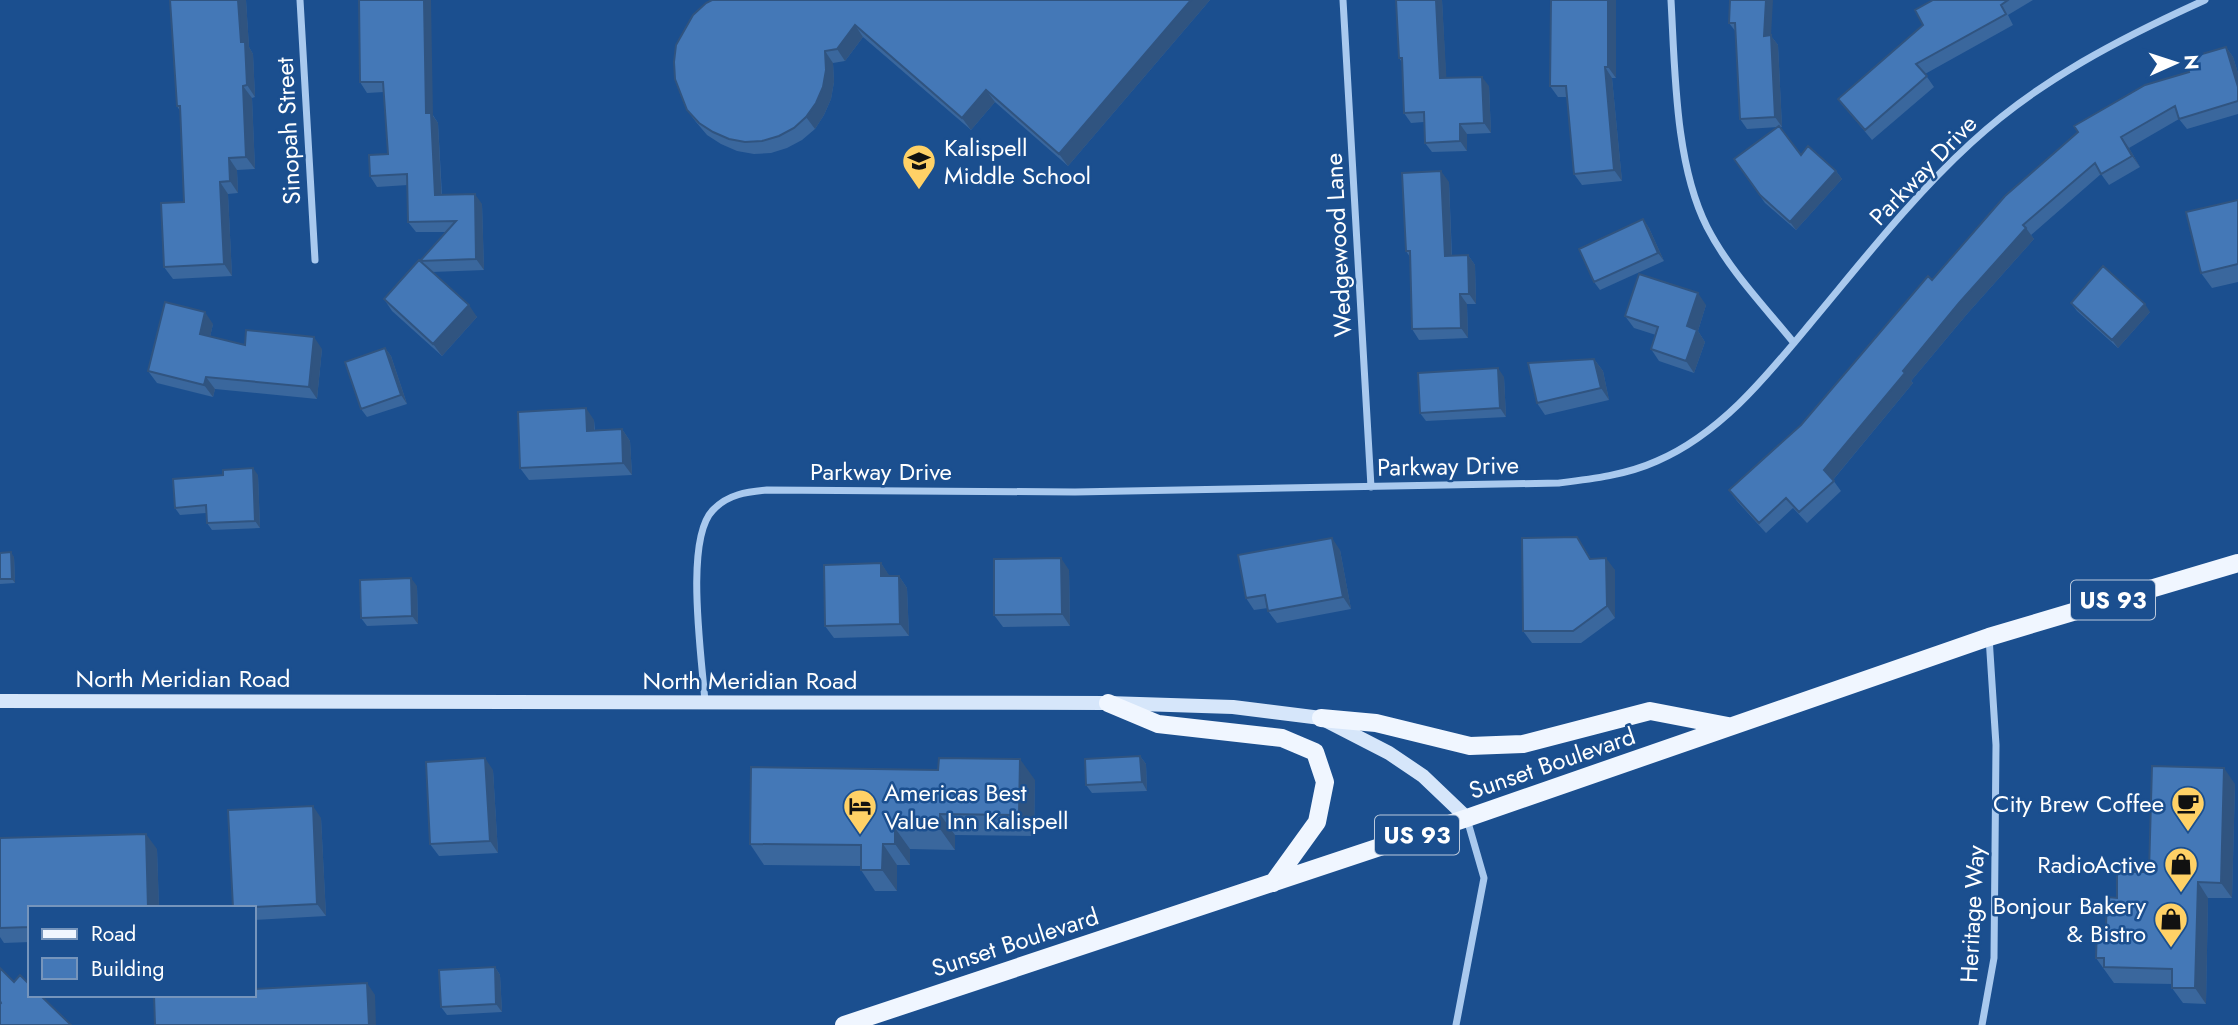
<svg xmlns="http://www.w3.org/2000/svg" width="2238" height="1025" viewBox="0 0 2238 1025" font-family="Jost,sans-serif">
<rect width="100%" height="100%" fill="#1b4f8f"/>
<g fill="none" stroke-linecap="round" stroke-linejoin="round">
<path stroke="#a9c9ee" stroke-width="7" d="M300 0 315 260
M1343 0 1371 487
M1671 0C1675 70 1675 164 1707 227 1729 270 1764 306 1794 343
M705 702C702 659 684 539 713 510 728 494 747 492 767 490L1075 492 1559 483C1592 479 1626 475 1657 461 1720 434 1766 377 1809 325 1861 263 1911 198 1971 143 2039 80 2121 38 2205 0
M1456 1025 1484 878 1467 819
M1982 1025 1994 958 1996 745 1989 637"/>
<path stroke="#d6e6fa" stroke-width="14" d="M0 701 1108 703 1233 707 1321 718 1389 753 1423 776 1467 818"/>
<path stroke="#f0f6ff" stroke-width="18" d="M1108 703 1158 724 1282 738 1315 752 1325 782 1317 822 1273 883
M1321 718 1376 723 1470 746 1523 744 1650 711 1728 726
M844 1025 1467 818 1989 637 2238 563"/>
</g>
<path fill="#3a679d" d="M170 0H246L249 47 253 54 255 97 252 98 255 169 237 170 238 193 228 194 232 276 173 279 164 267 184 202 180 111 177 106Z
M359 0 438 123 442 195 482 204 484 270 432 272 477 317 442 356 392 311 384 299 447 232H416L408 222V185L377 187 370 176 388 154 384 92 367 93 360 82Z
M712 0H1210L1068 166 995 102 971 130 863 37 845 61 833 63 834 82 831 99 824 115 815 129 802 140 787 148 771 153 754 154 737 151 721 144 707 135 696 122 687 110Z
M1396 0H1442L1446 78 1489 86 1491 133 1467 134V151L1432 152 1425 143 1424 122 1411 123 1404 113 1402 62 1399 58Z
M1616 0V78H1612L1622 181 1582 185 1574 174 1567 97H1558L1550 86Z
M1730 0 1771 36 1778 45 1782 127H1780L1801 155 1836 171 1842 179 1796 230 1765 203 1734 159 1778 127 1747 129 1740 119 1736 32 1729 23Z
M1933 0H2033L2008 15 2013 25 1925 74 1934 87 1872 140 1846 109 1838 99 1923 25Z
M2226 47 2233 57 2238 73V114L2187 129 2179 119 2129 148 2140 167 2109 185 2101 174 2031 235 2034 239 1967 314 1911 381 1913 383 1833 480 1841 491 1807 523 1793 508 1766 533 1737 501 1729 490 1801 425 1932 280 2189 72Z
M1449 182 1452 256 1468 255 1475 265 1476 304H1467L1468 338 1419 340 1412 329 1410 257 1406 251Z
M2238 200V282L2212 288 2201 273Z
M1643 219 1649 228 1664 261 1600 290 1594 282Z
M2071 303 2150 312 2118 348 2077 311Z
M1706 305 1698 331 1705 342 1694 373 1659 361 1651 349 1656 335 1634 328 1625 316Z
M213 324 210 337 245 345 322 349 317 399 215 389 213 397 157 383 148 371Z
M385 348 391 356 407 404 367 417 361 409Z
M1594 359 1603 371 1609 400 1545 415 1537 403Z
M1504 377 1506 417 1426 421 1420 413Z
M594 420 595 430 622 429 630 441 632 475 529 480 520 468Z
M258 475 260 528 212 530 207 523 206 513 180 515 175 508Z
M1577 537 1591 559 1615 570V618L1581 643H1532L1523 631Z
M1340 550 1351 609 1277 623 1268 611V608L1254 610 1246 598Z
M0 553 14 557 15 583 0 584Z
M881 563 889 576H899L907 588 909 636 834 638 825 626Z
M1069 570 1070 626 1003 627 994 615Z
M417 586 418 624 367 626 361 618Z
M1140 756 1146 764 1147 791 1092 793 1086 785Z
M493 770 498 853 439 856 430 844Z
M1035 780 1034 836 955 835V850L910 849V865H897V891H875L861 870V866L764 865 750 844Z
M2235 784 2232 898H2208L2206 1004 2183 1003 2172 988V984L2114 983 2096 958 2106 926 2149 872Z
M321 818 326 916 254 920V908Z
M0 838 157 849 159 908H30V942L4 943 0 937Z
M495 967 500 975 502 1012 447 1015 441 1007Z"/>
<path fill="#305480" d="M238 0H246L249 47 253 54 255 97 247 85 241 42Z
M424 0H431L433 116 438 123 442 206 435 195 426 113Z
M1191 0H1210L1068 166 1059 154Z
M1436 0H1442L1447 88 1440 78Z
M1608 0H1616V78L1608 67Z
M1766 0H1773L1771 36 1778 45 1782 127 1775 117 1764 36Z
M855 25 863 37 845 61 837 49Z
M2226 47 2233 57 2238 73V87Z
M825 51 833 63 834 82 831 99 824 115 815 129 806 117Z
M1605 67 1612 78 1622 181 1614 170Z
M1482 77 1489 86 1491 133 1484 123Z
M243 86 252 98 255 169 246 157Z
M986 90 995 102 971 130 962 118Z
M1460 124 1467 134V151L1460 141Z
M2121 137 2129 148 2140 167 2132 156Z
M229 158 237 170 238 193 230 181Z
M1441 171 1449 182 1452 266 1445 256Z
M1836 171 1842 179 1796 230 1790 222Z
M220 182 228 194 232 276 224 264Z
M475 194 482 204 484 270 476 259Z
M1643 219 1649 228 1664 261 1658 253Z
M2026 228 2034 239 1967 314 1911 381 1913 383 1832 481 1824 470 1903 371 1959 303Z
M1468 255 1475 265 1476 304 1469 294Z
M1698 293 1706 305 1698 331 1705 342 1694 373 1686 361 1687 326Z
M1460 294 1467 304 1468 338 1461 328Z
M2145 304 2150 312 2118 348 2112 340Z
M469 305 477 317 442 356 433 344Z
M205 312 213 324 208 346 200 334Z
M314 337 322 349 317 399 309 387Z
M385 348 391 356 407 404 401 395Z
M1594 359 1603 371 1609 400 1601 388Z
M1498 368 1504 377 1506 417 1500 408Z
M206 377 215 389 213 397 204 385Z
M586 408 594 420 595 443 587 431Z
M622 429 630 441 632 475 623 463Z
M253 468 258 475 260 528 255 521Z
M1332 538 1340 550 1351 609 1343 597Z
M11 552 14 557 15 583 12 579Z
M1061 558 1069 570 1070 626 1062 614Z
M1606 558 1615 570V618L1607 606Z
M881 563 889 575 890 588 881 576Z
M899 576 907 588 909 636 900 624Z
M411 578 417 586 418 624 412 616Z
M1140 756 1146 764 1147 791 1142 782Z
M485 758 493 770 498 853 490 841Z
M1020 759 1035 780 1034 836 1019 815Z
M2224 768 2235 784 2232 898 2221 883Z
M313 806 321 818 326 916 317 904Z
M940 814 955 835V850L940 829Z
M895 828 910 849V865L895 844Z
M146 834 157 849 159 908H148Z
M883 844 897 865V891L882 870Z
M2198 882 2208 898 2206 1004 2195 988Z
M495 967 500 975 502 1012 496 1004Z
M367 983 375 995 376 1025H369Z"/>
<path fill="#4478b7" stroke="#305480" stroke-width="2" d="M170 0H238L241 42H245L247 85 243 86 246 157 229 158 230 181 220 182 224 264 164 267 161 203 184 202 180 106H177Z
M359 0H424L426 113H431L435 195 475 194 476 259 420 261 456 221 408 222 407 174 370 176 369 155 388 154 383 82H360Z
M712 0H1191L1059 154 986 90 962 118 855 25 837 49 825 51 826 70 823 87 816 103 806 117 794 128 779 136 762 141 745 142 729 139 713 132 699 123 687 110 675 79 674 62 676 45 693 15 706 3Z
M1396 0H1436L1440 78 1482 77 1484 123 1460 124V141L1425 143 1424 112 1404 113 1402 58H1399Z
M1551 0H1608V67H1605L1614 170 1574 174 1566 86H1550Z
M1730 0H1766L1764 36 1771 35 1775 117 1740 119 1735 23H1729Z
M1933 0H2008L2001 5 2006 14 1916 64 1927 76 1865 130 1838 99 1923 25 1915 10Z
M2226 47 2238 87V101L2179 119 2175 106 2121 137 2132 156 2101 174 2095 163 2023 225 2026 228 1959 303 1903 371 1905 373 1824 470 1834 481 1799 512 1786 498 1759 523 1729 490 1801 425 1928 276 1932 280 2005 196 2078 132 2074 126 2145 85 2189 72 2185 59Z
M1779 126 1801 155 1808 146 1836 171 1790 222 1760 195 1734 159Z
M1441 171 1445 256 1468 255 1469 294H1460L1461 328 1412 329 1410 251H1406L1402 173Z
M2238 200V264L2201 273 2186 212Z
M1643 219 1658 253 1594 282 1579 249Z
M419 260 469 305 433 344 384 299Z
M2103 266 2145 304 2112 340 2071 303Z
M1639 274 1698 293 1687 326 1697 330 1686 361 1651 349 1658 327 1625 316Z
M165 302 205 312 200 334 245 345 246 330 314 337 309 387 206 377 204 385 148 371Z
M385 348 401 395 361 409 345 362Z
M1594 359 1601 388 1537 403 1528 363Z
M1498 368 1500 408 1420 413 1418 373Z
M586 408 587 431 622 429 623 463 520 468 518 412Z
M253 468 255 521 207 523 206 505 175 508 173 479 223 475V470Z
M1577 537 1590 559 1606 558 1607 606 1573 631H1523L1522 538Z
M1332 538 1343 597 1268 611 1265 595 1246 598 1238 555Z
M11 552 12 579H0V553Z
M1061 558 1062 614 994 615V559Z
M881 563V576H899L900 624 825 626 824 565Z
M411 578 412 616 361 618 360 580Z
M1140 756 1142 782 1086 785 1085 759Z
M485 758 490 841 430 844 426 762Z
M939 758 1020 759 1019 815 940 814V829L895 828V844H883L882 870H861V845L750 844 751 767 938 770Z
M2152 766 2224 768 2221 883 2198 882 2195 988H2172V969L2104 967V958H2096L2097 926H2106L2107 897 2117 898V872H2149Z
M313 806 317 904 233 908 228 810Z
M146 834 148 908H30V927L0 928V838Z
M495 967 496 1004 441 1007 439 970Z
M0 968 14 982 20 975 30 985V995H40L71 1025H0V1004L1 1003 0 1001Z
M367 983 369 1025H155L154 995H254V989Z"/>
<defs>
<g id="school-pin" transform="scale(1.75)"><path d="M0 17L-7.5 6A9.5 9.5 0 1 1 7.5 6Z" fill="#ffd166" stroke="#1b4f8f"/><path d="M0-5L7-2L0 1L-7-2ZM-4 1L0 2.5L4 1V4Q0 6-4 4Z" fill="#111"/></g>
<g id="cafe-pin" transform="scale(1.75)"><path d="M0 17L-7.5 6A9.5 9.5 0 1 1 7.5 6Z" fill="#ffd166" stroke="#1b4f8f"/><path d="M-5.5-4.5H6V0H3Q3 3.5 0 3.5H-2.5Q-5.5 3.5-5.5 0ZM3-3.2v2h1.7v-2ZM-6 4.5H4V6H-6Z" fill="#111"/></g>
<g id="hotel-pin" transform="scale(1.75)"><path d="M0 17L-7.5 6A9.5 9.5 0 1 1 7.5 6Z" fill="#ffd166" stroke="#1b4f8f"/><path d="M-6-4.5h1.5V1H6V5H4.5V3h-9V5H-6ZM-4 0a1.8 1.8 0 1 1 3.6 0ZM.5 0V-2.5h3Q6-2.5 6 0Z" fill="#111"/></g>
<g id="shop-pin" transform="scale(1.75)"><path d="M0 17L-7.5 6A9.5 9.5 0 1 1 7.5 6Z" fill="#ffd166" stroke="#1b4f8f"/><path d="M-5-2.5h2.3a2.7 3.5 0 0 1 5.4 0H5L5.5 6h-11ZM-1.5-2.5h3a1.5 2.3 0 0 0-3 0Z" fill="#111"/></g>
</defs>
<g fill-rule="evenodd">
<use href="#school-pin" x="919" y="161"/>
<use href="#cafe-pin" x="2188" y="803"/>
<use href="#hotel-pin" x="860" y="806"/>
<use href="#shop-pin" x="2181" y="864"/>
<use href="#shop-pin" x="2171" y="919"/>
</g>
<g text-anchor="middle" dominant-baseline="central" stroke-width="5" stroke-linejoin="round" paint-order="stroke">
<g fill="#1b4f8f" stroke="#bbcadd" stroke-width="2">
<rect x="2071" y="580.5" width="84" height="39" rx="5"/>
<rect x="1375" y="815.5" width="84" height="39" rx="5"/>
</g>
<g font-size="23" font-weight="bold" fill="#fff">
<text x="2113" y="600">US 93</text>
<text x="1417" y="835">US 93</text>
</g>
<g font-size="24" fill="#fff" stroke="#1b4f8f">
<text transform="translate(288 131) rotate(-93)">Sinopah Street</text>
<text transform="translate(1923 170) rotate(-46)">Parkway Drive</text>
<text transform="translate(1338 245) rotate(-93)">Wedgewood Lane</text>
<text transform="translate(1448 466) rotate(-1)">Parkway Drive</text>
<text x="881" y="471">Parkway Drive</text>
<text x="183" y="678">North Meridian Road</text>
<text x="750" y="680">North Meridian Road</text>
<text transform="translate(1552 763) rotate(-19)">Sunset Boulevard</text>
<text transform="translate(1972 914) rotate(-87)">Heritage Way</text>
<text transform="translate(1015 942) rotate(-18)">Sunset Boulevard</text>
</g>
<g font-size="24" fill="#fff" stroke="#1b4f8f" text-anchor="end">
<text x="944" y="147" text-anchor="start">Kalispell<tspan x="944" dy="28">Middle School</tspan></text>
<text x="884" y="792" text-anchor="start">Americas Best<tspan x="884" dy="28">Value Inn Kalispell</tspan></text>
<text x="2164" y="803">City Brew Coffee</text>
<text x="2156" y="864">RadioActive</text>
<text x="2146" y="905">Bonjour Bakery<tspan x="2146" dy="28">&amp; Bistro</tspan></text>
</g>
</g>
<rect x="28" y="906" width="228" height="91" fill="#1b4f8f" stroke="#7695bc" stroke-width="2"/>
<rect x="42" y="929" width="35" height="10" fill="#f0f6ff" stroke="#7695bc" stroke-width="2"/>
<text x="91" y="941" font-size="21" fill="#ffffff">Road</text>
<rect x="42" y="958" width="35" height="21" fill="#4478b7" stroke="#7695bc" stroke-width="2"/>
<text x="91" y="976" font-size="21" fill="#ffffff">Building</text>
<g transform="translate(2175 63) rotate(87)" stroke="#1b4f8f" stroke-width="5" paint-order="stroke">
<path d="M0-5L12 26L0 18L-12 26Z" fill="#ffffff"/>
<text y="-10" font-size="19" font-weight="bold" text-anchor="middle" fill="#ffffff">N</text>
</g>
</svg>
